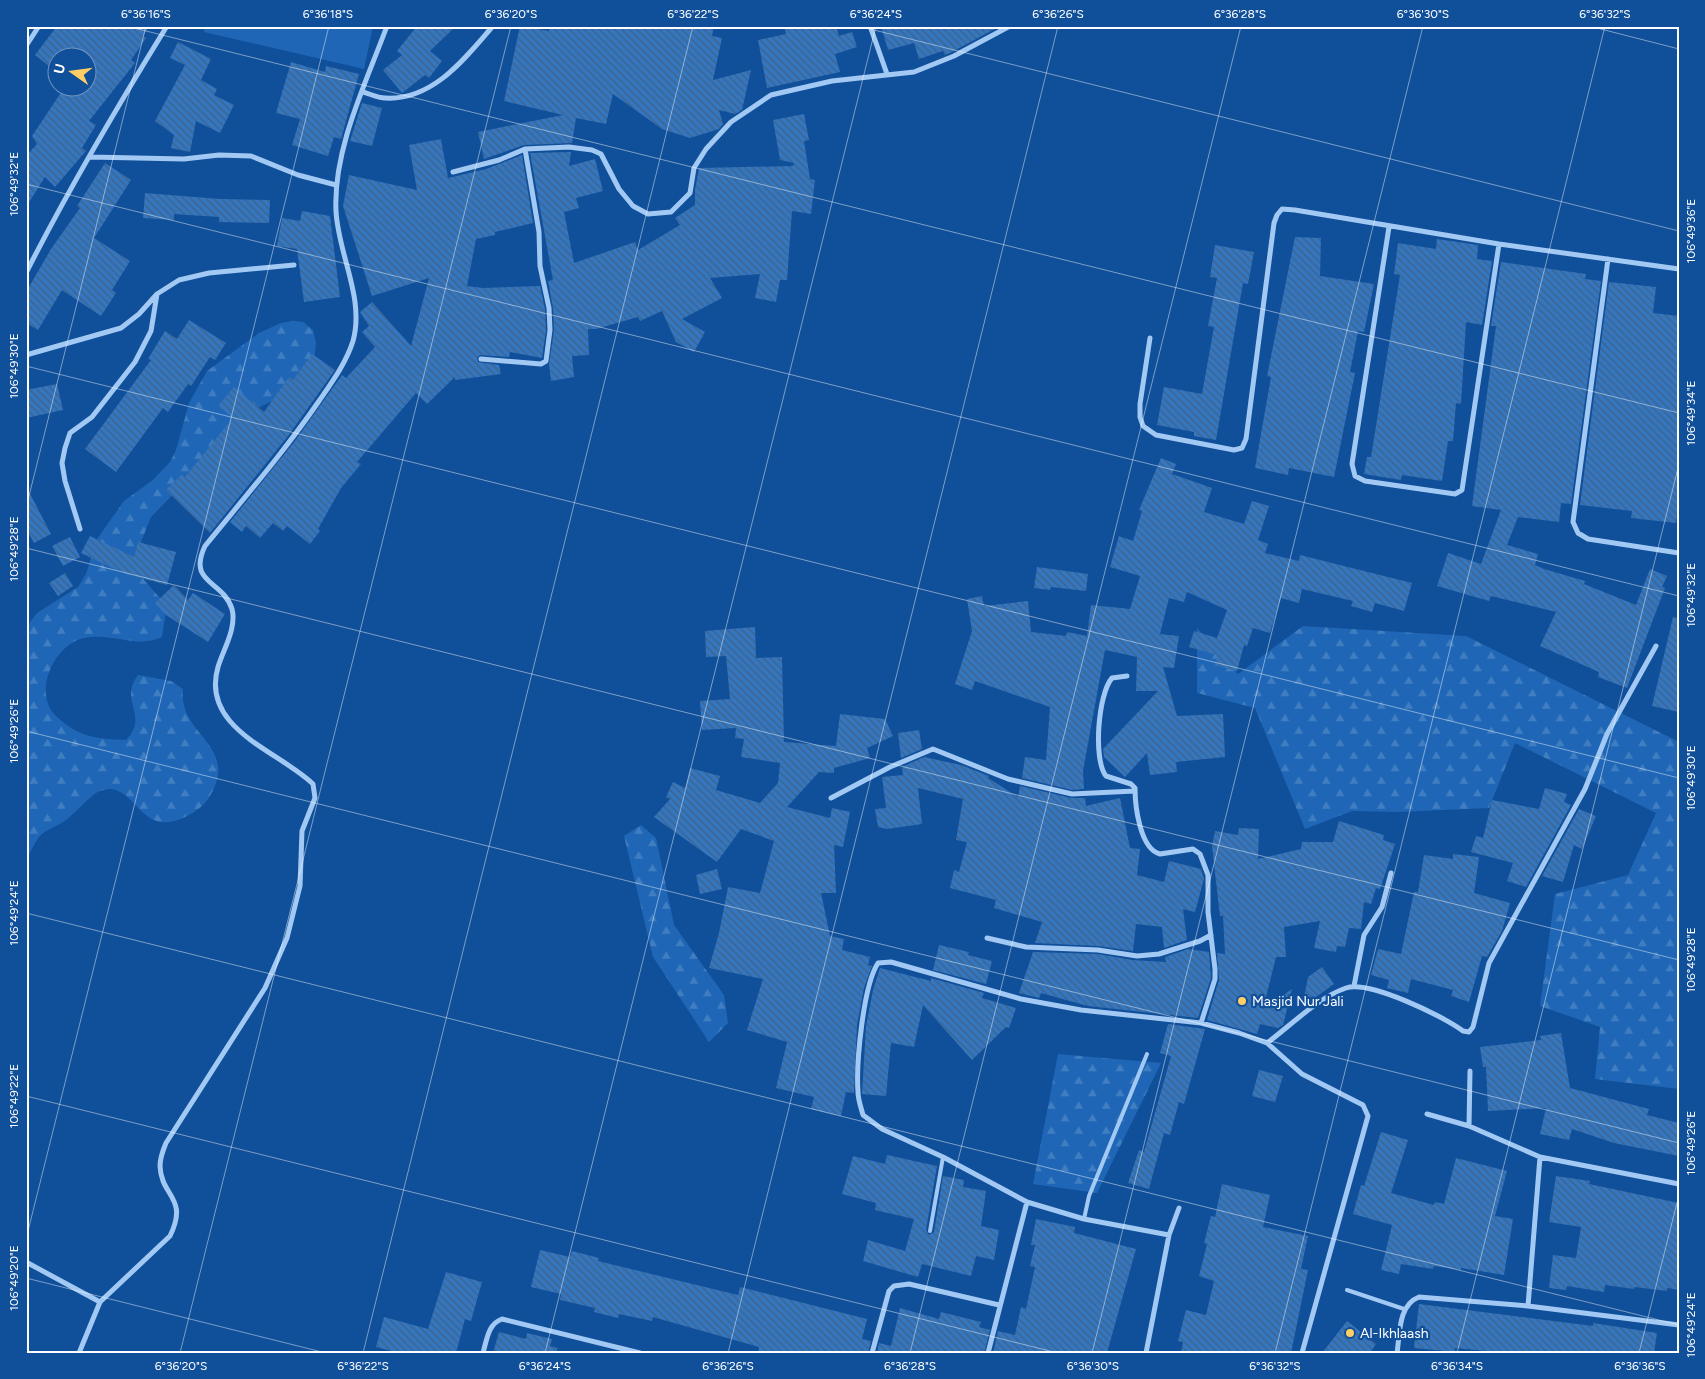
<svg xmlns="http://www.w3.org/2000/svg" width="1705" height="1379" viewBox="0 0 1705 1379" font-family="Figtree,sans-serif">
<defs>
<pattern id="forest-firs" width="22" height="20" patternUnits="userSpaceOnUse" patternTransform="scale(1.25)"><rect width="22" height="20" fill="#1f67b6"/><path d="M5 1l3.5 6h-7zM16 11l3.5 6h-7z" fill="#417ec1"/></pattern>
<pattern id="building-back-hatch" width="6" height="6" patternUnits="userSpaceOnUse" patternTransform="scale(1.25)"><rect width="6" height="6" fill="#3476bf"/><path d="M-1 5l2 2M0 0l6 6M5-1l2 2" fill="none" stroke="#406186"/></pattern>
</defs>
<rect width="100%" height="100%" fill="#104f99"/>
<path fill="#1f67b6" d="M205 26H373L364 69 204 32Z"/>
<path fill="url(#forest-firs)" d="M293 321 303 322 313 330 316 343 314 360 298 384 272 401 232 421 189 478 151 517 141 542 138 568 144 580 160 598 166 610 162 637C135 649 113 632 84 638 54 644 32 693 56 716 78 737 96 739 126 740 150 714 118 703 138 675L171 681 183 689C177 734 239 745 211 794 205 806 194 813 183 818 142 836 138 792 111 789 107 789 99 791 96 793 85 801 76 812 65 821 57 826 45 830 39 837 34 844 30 853 26 860V635L30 622 37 613 78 587 86 574 97 539 124 501 153 480 170 462 176 450 189 403 207 371 259 333 281 323Z
M1303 626 1466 636 1679 742V1089L1595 1079 1600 1027 1540 1006 1555 894 1628 875 1656 813 1515 743 1489 808 1398 812 1352 811 1305 829 1255 708 1197 693V628L1238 674Z
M641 825 656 838 674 925 724 995 728 1023 709 1042 653 957 624 836Z
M1058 1054 1161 1063 1097 1193 1033 1184Z"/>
<path fill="url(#building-back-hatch)" d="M57 26H149L143 36 146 38 131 60 135 63 89 121 96 125 82 148 86 151 55 187 45 177 26 207V156L37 144 32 136 64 88H88V58H58V73L35 55Z
M417 26H456L430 51 442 61 429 78 425 75 402 93 383 70 402 55 397 51Z
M520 26 549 31V26H714L712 36 722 38 713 80 751 70 742 110 735 114 719 110 723 124 719 129 690 138 662 129 613 94 606 124 576 118 572 143 524 145 484 159 478 132 563 115 504 101Z
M784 26H836L839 36 852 32 857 47 835 54 840 72 767 88 758 40 786 34Z
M881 26H1000L952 52 945 55 943 51 919 59 914 43 888 50Z
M178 42 211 59 201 80 217 89 214 95 234 105 220 133 196 121 190 152 171 148 174 135 155 121 185 65 170 58Z
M291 62 325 72 326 66 359 74 341 139 334 137 328 156 292 145 300 119 276 113Z
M362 103 382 108 372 146 350 141Z
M804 114 809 140 804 141 810 179 815 180 811 214 792 211 787 280H780L776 302 755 298 760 274 710 278 722 298 682 319 705 332 694 352 676 342 662 311 640 321 638 317 596 329H588L589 355 572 356 574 377 551 381 549 364 554 330 553 308 548 281 553 280 530 153 571 152 569 166 595 159 603 191 576 198 579 208 564 212 574 263 635 242 638 250 680 225 675 218 695 205V190L699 168 793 166 794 163 780 160 773 120Z
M441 139 448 178 486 169 522 155 533 223 495 232V235L476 239 467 286 483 288 540 286 545 309 546 330 542 358 510 352 509 357 480 355 477 358 478 362 499 365 501 374 455 380V377L427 404 416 393 357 462 361 464 341 488 318 529 320 531 310 544 287 526 283 531 273 523 260 538 246 526 242 532 230 522 295 441 342 375 346 378 375 347 362 332 369 326 360 312 372 302 411 346 429 278 372 296 343 206 349 175 417 190 409 145Z
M105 163 131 180 94 238 130 261 112 290 116 293 101 316 62 290 38 330 26 323V292L51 249 80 208 77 206Z
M145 193 220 199 270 200 269 223 219 222V217L174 214V220L143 218Z
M302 211 330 216 340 297 304 302 297 249 277 246 282 218 300 221Z
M1295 237 1321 238 1320 276 1374 284 1364 332 1358 331 1350 372 1355 373 1334 477 1289 468 1288 475 1255 468 1271 377 1267 376Z
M1437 239 1478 245 1477 259 1492 261 1482 325 1466 322 1461 404 1456 403 1453 441H1448L1442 481 1402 475 1401 480 1364 474 1367 457H1371L1400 275 1394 274 1398 243 1436 249Z
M1215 245 1254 252 1248 284 1243 283 1216 440 1194 436V432L1157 425 1164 387 1202 394 1214 327 1208 326 1217 278 1210 277Z
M1501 262 1586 274 1585 279 1601 281 1571 504 1561 503 1559 522 1518 517 1507 545 1538 554 1535 565 1544 569 1585 581 1584 584 1636 605 1650 569 1667 576 1662 587 1665 588 1627 688 1598 677 1599 672 1540 646 1556 612 1491 596 1489 601 1437 586 1448 553 1481 564 1501 510 1472 506 1496 326H1491Z
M1609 282 1656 287 1653 313 1679 316V501L1676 523 1631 518 1632 511 1580 505Z
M189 320 226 343 215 360 210 357 191 386 188 384 168 412 163 408 116 472 85 449 151 360 148 359 165 331 177 339Z
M312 354 335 370 288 436 210 533 166 490 182 474 185 477 233 418 218 406 234 387 264 412 289 377 293 380Z
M57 384 63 410 26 418V390Z
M1161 458 1176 464 1172 474 1212 488 1204 512 1244 524 1252 501 1269 506 1258 540 1268 544 1265 553 1299 561 1300 555 1412 583 1404 611 1375 603 1372 612 1351 606 1353 601 1302 589 1299 603 1281 598 1270 633 1253 628 1247 646 1244 645 1237 671 1215 665 1217 655 1189 647 1194 631 1217 638 1227 610 1187 592 1184 602 1169 598 1160 634 1179 636 1174 668 1163 667 1177 716 1223 714 1225 757 1176 762 1177 772 1150 775 1147 753 1125 777 1104 757 1103 749 1158 691H1136L1137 657 1105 650 1083 771 1084 789 1072 790 1022 778 1025 757 1046 760 1050 707 975 681 972 690 955 684 972 631 967 599 982 596 984 606 1028 601 1031 632 1066 636 1067 632 1087 636 1091 605 1130 609 1140 576 1110 567 1119 536 1133 541 1142 511 1139 510Z
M26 486 51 534 34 543 26 528Z
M90 536 134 557 138 542 176 552 167 585 126 574 81 553Z
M70 537 80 557 63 566 52 546Z
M1037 567 1088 574 1086 591 1051 587 1050 590 1034 588Z
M65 573 73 586 58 596 49 583Z
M174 585 188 600 193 593 225 614 208 642 166 615 155 603Z
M1673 617 1679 618V712L1652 706Z
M755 627 756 658 782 657 784 742 836 746 840 714 885 719 893 736 867 748 870 758 834 768V773L819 772 787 807 830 818 832 808 850 812 843 847 834 845 836 893H821L830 936 844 939 842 950 870 957 868 965 872 966 864 988 857 1025 854 1093 846 1092 841 1116 811 1109 814 1097 776 1088 787 1042 747 1030 763 979 709 968 719 933 728 887 760 893 774 841 741 829 717 862 654 817 670 799 666 797 673 782 685 788 690 768 720 776 716 790 760 803 778 783 780 763 741 757 744 739 735 738 736 728 702 730 700 701 730 699 726 656 706 657 705 631Z
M919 730 922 749 901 758 898 733Z
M924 757 961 765 989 776 988 778 1018 797 1020 786 1071 798H1085L1086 806 1120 798 1130 848 1140 849 1137 875 1164 882 1169 861 1201 869 1204 879 1195 912 1183 909 1187 940 1164 948 1162 927 1136 924 1133 951 1098 946 1035 943 1042 922 994 908 996 900 950 888 954 870 959 872 967 842 956 840 963 799 918 788 922 824 887 829 878 827 875 809 886 808 882 777 903 775 902 767Z
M1545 788 1567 794 1564 802 1571 805 1526 887 1507 881 1513 863 1471 852 1476 836 1483 838 1492 800 1539 809Z
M1579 809 1596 816 1582 849 1574 845 1563 882 1542 876Z
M1339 821 1384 835 1383 840 1395 844 1380 889 1376 888 1371 904 1364 902 1361 929 1349 928 1345 947 1337 946 1336 952 1314 948 1320 921 1284 927 1286 957H1276L1263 1009 1292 989 1283 1025 1278 1028 1260 1024 1257 1034 1207 1020 1219 980 1217 953 1225 954 1223 916H1220L1212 846 1215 831 1238 835 1239 828 1259 829 1258 859 1301 849 1302 842H1333Z
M1453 854 1479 857 1474 893 1510 903 1502 931 1487 957 1482 956 1469 1002 1451 996 1453 990 1411 979 1408 993 1387 988 1389 980 1371 975 1378 949 1401 954 1414 892H1418L1424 855 1453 859Z
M717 869 722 889 700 894 696 875Z
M939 945 969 952 968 955 992 961 986 984 933 970Z
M1188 949 1209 952 1211 978 1198 1018 1088 1006 1041 993 1039 998 1019 993 1033 952 1098 954 1132 960 1166 962 1165 957Z
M1322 967 1334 984 1302 1007 1308 977Z
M880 968 931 981V978L984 993 982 998 1016 1008 1009 1028 1006 1027 972 1060 923 1005 914 1047 891 1043 886 1096 862 1094 866 1026 873 990Z
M1168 1024 1205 1029 1184 1104 1179 1102 1170 1135 1164 1133 1149 1189 1128 1183 1139 1150 1144 1152 1171 1056 1160 1053Z
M1561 1033 1570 1088 1649 1109 1647 1115 1679 1123V1156L1614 1143 1572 1129 1569 1140 1540 1134 1546 1108 1488 1111 1486 1067H1483L1480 1047 1541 1040 1540 1036Z
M1259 1070 1283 1076 1275 1102 1252 1096Z
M1381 1132 1408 1140 1391 1193 1434 1205 1435 1202 1444 1204 1456 1158 1507 1171 1495 1216 1513 1219 1504 1275 1461 1268V1270L1434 1266 1433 1269 1401 1264 1399 1274 1381 1270 1392 1225 1353 1214 1361 1185 1364 1186Z
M887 1155 937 1166 926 1230 929 1235 934 1232 943 1176 964 1180 963 1187 986 1191 981 1226 999 1230 994 1260 976 1256 971 1276 922 1264 918 1277 863 1261 868 1240 905 1251 914 1219 875 1210 876 1203 842 1194 853 1156 885 1164Z
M1556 1176 1590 1181 1589 1184 1679 1203V1290L1667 1288V1291L1635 1287 1634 1289 1605 1285 1604 1292 1567 1286 1566 1290 1549 1288 1553 1255 1576 1258 1581 1227 1549 1222Z
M1222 1184 1270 1195 1263 1227 1308 1236 1301 1269 1308 1270 1291 1353H1181L1183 1342 1178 1341 1186 1310 1206 1315 1214 1281 1199 1276 1207 1244 1204 1243 1211 1216 1215 1217Z
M1036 1219 1075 1227 1074 1233 1136 1249 1107 1353H993L998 1331 1015 1335 1021 1307 1026 1309 1035 1267 1030 1266 1035 1245H1031Z
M540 1250 570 1257 572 1251 599 1258 598 1261 738 1295 740 1287 867 1319 862 1339 871 1341 868 1353H758L759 1347 653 1317 652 1321 619 1314 618 1318 594 1312 595 1308 560 1300 561 1294 531 1287Z
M446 1272 482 1282 471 1321 465 1319 456 1353H399L376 1347 384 1317 428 1329Z
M1419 1304 1593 1326V1323L1657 1333 1654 1353H1507L1455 1348V1352L1414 1348Z
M900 1308 939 1319 941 1312 981 1322 979 1327 990 1330 984 1353H877L879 1343 891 1346Z
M1347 1321 1376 1344 1370 1353H1322Z
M499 1332 526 1339 527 1333 552 1339 550 1346 557 1348V1353H493Z"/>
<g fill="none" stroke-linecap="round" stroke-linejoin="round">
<path stroke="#a2c9f4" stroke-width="4" d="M1084 1219 1089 1196 1147 1054
M930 1231 943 1157
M1347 1290 1404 1309"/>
<path stroke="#a2c9f4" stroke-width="5" d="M870 26 887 74
M26 46 39 26
M363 92C370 94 378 98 385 98 433 101 465 58 493 26
M90 157 184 159 219 155 251 156 298 175 336 185
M453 172 499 160 525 149 569 147 592 150 601 154 619 189 633 206 648 214 671 212 690 193 694 168 706 149 731 122 771 95 832 81 914 72 954 56 1010 26
M1389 227 1352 464 1355 476 1365 481 1455 494 1462 490 1499 244
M1608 259 1573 522 1578 533 1588 539 1679 553
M26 273C69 188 117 107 167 26
M1150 338 1140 404V417L1143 426 1156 435 1234 450 1242 448 1246 439 1274 223 1277 215 1282 209 1295 210 1499 244 1679 269
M26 355 121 328 139 314 157 294 179 280 209 273 294 265
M481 359 541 364 546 361 550 330 549 308 540 266 539 232 525 149
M80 529 65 481 62 463 65 448 70 433 92 417 135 362 151 331 157 294
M1127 676 1112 678C1098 694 1093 760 1106 776L1131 784 1135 788C1135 806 1140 849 1160 854L1193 849 1200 854 1208 875V912L1215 969V979L1201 1023
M831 798 890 767 933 749 1008 779 1072 794 1135 791
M987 938 1026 947 1098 950 1137 956 1159 954 1200 941 1211 935
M1354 986 1364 935 1382 907 1391 873
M1267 1043C1290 1026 1319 997 1346 988 1369 980 1443 1016 1463 1031L1469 1032 1473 1027 1489 963 1585 789 1607 734 1656 646
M1427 1114 1469 1126 1540 1157 1679 1184
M1469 1126 1470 1071
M1169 1235 1084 1219 1027 1202 943 1157 882 1129 863 1115C861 1107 858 1100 858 1092 856 1064 863 986 878 963L891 962 1021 999 1081 1010 1201 1023 1239 1033 1267 1043 1302 1074 1363 1105 1368 1116 1302 1353
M26 1262 100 1302
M1528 1306 1540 1157
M79 1353 100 1302 170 1236C189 1197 161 1197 160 1166 160 1158 163 1150 166 1143L265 988 287 938 300 886 302 831 315 798 313 784C279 751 200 729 218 667 223 650 237 628 232 609 223 580 187 584 205 546 244 498 284 452 319 401 332 382 346 363 353 341 365 298 338 254 336 211 333 149 366 83 387 26
M483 1353C487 1339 488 1324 502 1319L640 1353
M872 1353 889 1291 894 1286 909 1284 999 1305
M988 1353 1027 1202
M1146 1353 1169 1235 1179 1208
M1397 1353C1400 1334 1398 1305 1419 1297L1528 1306 1679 1325"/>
</g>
<path fill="none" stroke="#fff" stroke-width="1" stroke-opacity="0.45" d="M126 26 1679 413M858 26 1679 231M1589 26 1679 49M26 184 1679 596M26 366 1679 778M26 508 146 26M26 548 1679 960M26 731 1679 1143M26 913 1679 1325M26 1096 1058 1353M26 1239 329 26M26 1278 326 1353M180 1353 511 26M363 1353 693 26M545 1353 876 26M728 1353 1058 26M910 1353 1241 26M1092 1353 1423 26M1275 1353 1605 26M1457 1353 1679 464M1639 1353 1679 1195"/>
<g fill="#ffcf65" stroke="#104f99" stroke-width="2">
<circle cx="1242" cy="1001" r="5"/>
<circle cx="1350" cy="1333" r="5"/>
</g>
<g text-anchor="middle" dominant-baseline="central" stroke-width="4.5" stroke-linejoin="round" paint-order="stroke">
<g font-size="14" fill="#fff" stroke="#104f99" text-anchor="start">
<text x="1252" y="1001">Masjid Nur Jali</text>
<text x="1360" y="1333">Al-Ikhlaash</text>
</g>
</g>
<rect width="1705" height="1379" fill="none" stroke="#104f99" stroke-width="55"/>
<g transform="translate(72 72) rotate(284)"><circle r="24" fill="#104f99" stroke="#7095c2"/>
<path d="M0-4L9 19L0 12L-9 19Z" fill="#ffcf65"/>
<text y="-8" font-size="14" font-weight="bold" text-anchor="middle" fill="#ffffff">U</text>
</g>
<rect x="28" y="28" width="1650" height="1324" fill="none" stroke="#fff" stroke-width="2"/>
<g font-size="12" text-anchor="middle" fill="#fff">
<text x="146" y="18">6°36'16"S</text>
<text x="328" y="18">6°36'18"S</text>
<text x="511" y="18">6°36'20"S</text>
<text x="693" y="18">6°36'22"S</text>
<text x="876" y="18">6°36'24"S</text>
<text x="1058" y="18">6°36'26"S</text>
<text x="1240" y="18">6°36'28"S</text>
<text x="1423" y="18">6°36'30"S</text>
<text x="1605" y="18">6°36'32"S</text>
<text transform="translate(14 184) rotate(-90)" y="4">106°49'32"E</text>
<text transform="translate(1691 231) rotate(-90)" y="4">106°49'36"E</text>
<text transform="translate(14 366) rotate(-90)" y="4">106°49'30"E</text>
<text transform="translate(1691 413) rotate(-90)" y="4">106°49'34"E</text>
<text transform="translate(14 549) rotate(-90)" y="4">106°49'28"E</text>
<text transform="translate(1691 595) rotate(-90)" y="4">106°49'32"E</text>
<text transform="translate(14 731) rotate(-90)" y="4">106°49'26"E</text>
<text transform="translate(1691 778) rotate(-90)" y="4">106°49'30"E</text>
<text transform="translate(14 913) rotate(-90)" y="4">106°49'24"E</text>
<text transform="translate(1691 960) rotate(-90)" y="4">106°49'28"E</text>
<text transform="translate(14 1096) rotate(-90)" y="4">106°49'22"E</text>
<text transform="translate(1691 1143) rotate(-90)" y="4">106°49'26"E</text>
<text transform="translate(14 1278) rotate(-90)" y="4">106°49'20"E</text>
<text transform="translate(1691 1325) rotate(-90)" y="4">106°49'24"E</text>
<text x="181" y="1370">6°36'20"S</text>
<text x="363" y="1370">6°36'22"S</text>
<text x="545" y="1370">6°36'24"S</text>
<text x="728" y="1370">6°36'26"S</text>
<text x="910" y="1370">6°36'28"S</text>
<text x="1093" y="1370">6°36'30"S</text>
<text x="1275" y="1370">6°36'32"S</text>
<text x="1457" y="1370">6°36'34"S</text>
<text x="1640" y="1370">6°36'36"S</text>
</g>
</svg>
